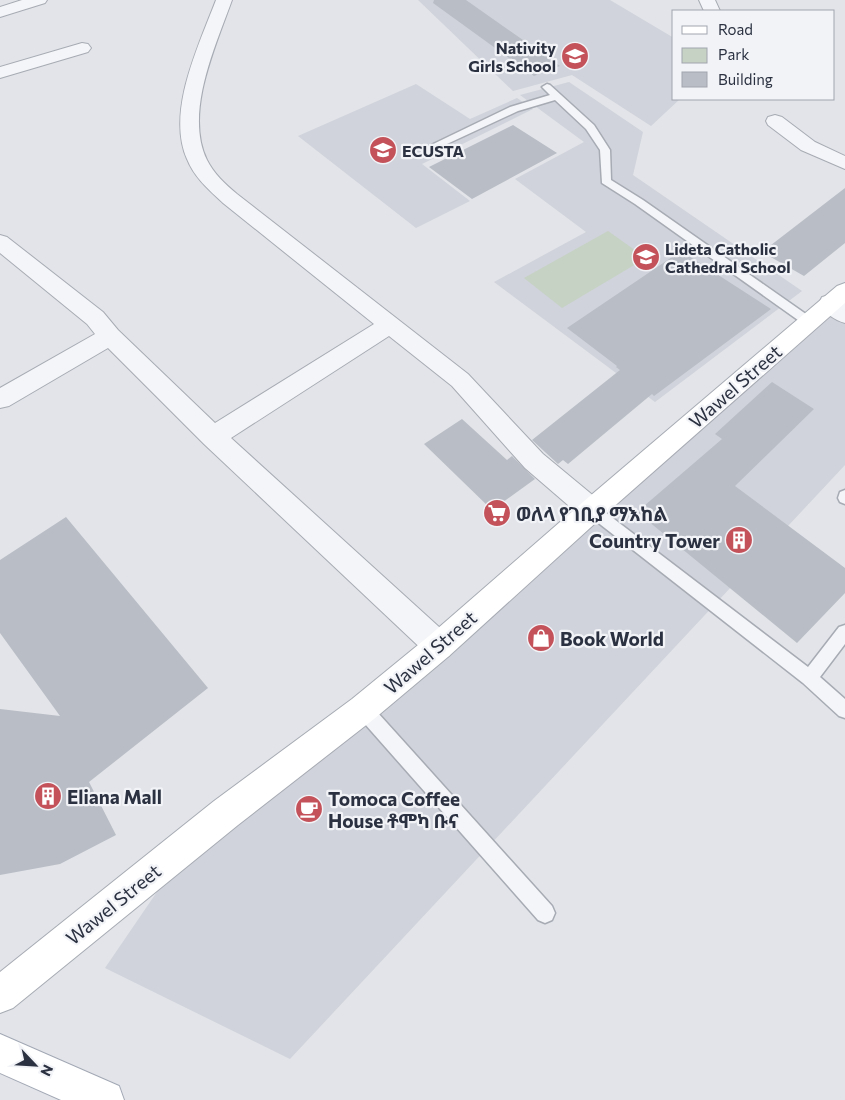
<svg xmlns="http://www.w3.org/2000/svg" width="845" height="1100" viewBox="0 0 845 1100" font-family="Commissioner,'Noto Sans Ethiopic',sans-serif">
<rect width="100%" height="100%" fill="#e2e4e9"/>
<path fill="#d0d3db" d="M418 0H610L674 38V99H680L651 126 572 75 513 91Z
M569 82 643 132 633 175 802 291 655 402 494 282 586 232 515 179 584 142 520 95Z
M416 84 470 119 517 98 533 109 422 164 470 201 416 228 298 136Z
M828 297 845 310V465L290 1059 105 968 176 864Z"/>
<path fill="#c6d2c4" d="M608 231 646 258 562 308 524 278Z"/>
<path fill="#b9bdc5" d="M434 0H466L560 66 534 76 433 3Z
M513 125 557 153 472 199 429 167Z
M845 188V243L804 276 762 252Z
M681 251 771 309 654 396 652 394 568 464 563 460 558 464 532 440 620 370 616 367 617 366 567 328Z
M772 382 814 409 735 486 845 568V593L797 643 637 512 722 439 715 434Z
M462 419 507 460 512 456 535 479 492 510 424 444Z
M66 517 208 688 89 782 116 835 60 864 0 875V709L60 716 0 633V560Z"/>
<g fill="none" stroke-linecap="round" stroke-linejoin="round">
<g stroke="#a7abb3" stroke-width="3">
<path id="lane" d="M547 84 550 85 594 125 610 150 611 180 643 200 813 319 815 322 813 325H805L635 204 602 183 600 150 586 129 555 100 518 111 434 150 430 151 425 148 510 107 550 95 542 87Z
M845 490V504L840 502 838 498 840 492Z
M592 504 597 506 808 667 839 627 845 625V644L820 677 845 699V718L839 716 803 683 587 514 585 510 587 506Z
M363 701 369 703 552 906 555 913 552 920 545 923 538 920 357 715 355 709 357 703Z"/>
</g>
<g stroke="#a7abb3" stroke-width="2">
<path id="street" d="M22 0H47L45 3 0 17V7Z
M216 0H232C216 45 184 113 207 160 214 174 225 184 237 194L468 374 543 454 601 502 605 510 601 518 592 521 583 518 525 468 452 386 389 336 231 438 449 636 454 646 449 656 439 660 429 656 204 444 108 348 9 406 0 408V388L95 334 87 324 0 253V235L7 237 103 312 118 330 215 423 374 324 223 203C209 190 194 177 187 159 166 112 199 45 216 0Z
M699 0H715L720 11H704Z
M82 43 88 44 91 48 88 52 0 78V67Z
M775 115 782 117 815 142 845 156V169L801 150 768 125 766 121 768 117Z
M830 295 838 297 845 303V323C834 320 825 313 819 303L822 297Z"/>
</g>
<g stroke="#a7abb3" stroke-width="2">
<path id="secondary" d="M845 283V303L601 518 449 656 374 719 238 825 13 1008 0 1013V972L214 801 352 699 429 636 583 502 837 286Z"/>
</g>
<g stroke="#a2a8b4" stroke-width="2">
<path id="primary" d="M0 1034 119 1086 124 1100H61L0 1073Z"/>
</g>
<use href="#lane" fill="#f4f5f8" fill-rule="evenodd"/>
<use href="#street" fill="#f4f5f8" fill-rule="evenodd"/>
<use href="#secondary" fill="#fff" fill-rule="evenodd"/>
<use href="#primary" fill="#fff" fill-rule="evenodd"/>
</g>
<defs>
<g id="school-disc" transform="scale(1.4375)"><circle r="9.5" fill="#c3525a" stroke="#f1f3f7"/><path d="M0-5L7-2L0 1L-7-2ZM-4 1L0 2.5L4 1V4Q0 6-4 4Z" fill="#fff"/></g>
<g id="university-disc" transform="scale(1.4375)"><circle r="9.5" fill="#c3525a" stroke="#f1f3f7"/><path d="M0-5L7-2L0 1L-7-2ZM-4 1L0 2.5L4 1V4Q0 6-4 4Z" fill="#fff"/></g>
<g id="supermarket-disc" transform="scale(1.4375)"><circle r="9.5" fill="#c3525a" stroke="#f1f3f7"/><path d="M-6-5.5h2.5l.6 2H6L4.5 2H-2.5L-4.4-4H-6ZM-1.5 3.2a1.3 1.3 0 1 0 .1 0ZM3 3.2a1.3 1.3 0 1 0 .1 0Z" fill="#fff"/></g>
<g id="building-disc" transform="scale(1.4375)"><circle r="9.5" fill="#c3525a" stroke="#f1f3f7"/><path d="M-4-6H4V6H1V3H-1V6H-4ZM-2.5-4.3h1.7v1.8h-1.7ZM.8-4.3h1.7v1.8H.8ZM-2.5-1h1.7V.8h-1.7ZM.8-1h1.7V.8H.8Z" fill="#fff"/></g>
<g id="shop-disc" transform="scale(1.4375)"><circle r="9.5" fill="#c3525a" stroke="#f1f3f7"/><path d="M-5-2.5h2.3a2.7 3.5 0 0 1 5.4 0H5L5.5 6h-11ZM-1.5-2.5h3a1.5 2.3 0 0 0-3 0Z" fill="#fff"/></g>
<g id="cafe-disc" transform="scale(1.4375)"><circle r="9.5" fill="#c3525a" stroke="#f1f3f7"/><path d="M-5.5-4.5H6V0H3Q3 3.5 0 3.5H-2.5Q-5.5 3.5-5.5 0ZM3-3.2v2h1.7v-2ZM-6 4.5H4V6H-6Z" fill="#fff"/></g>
</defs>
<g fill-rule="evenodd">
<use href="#school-disc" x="575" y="56"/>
<use href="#university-disc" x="383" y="150"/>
<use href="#school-disc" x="646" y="257"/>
<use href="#supermarket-disc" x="497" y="513"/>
<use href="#building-disc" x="739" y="540"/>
<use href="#shop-disc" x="541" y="638"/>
<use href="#building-disc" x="48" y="796"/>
<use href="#cafe-disc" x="309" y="809"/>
</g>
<g text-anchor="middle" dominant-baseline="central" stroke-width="4.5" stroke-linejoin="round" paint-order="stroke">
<g font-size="16" font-weight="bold" fill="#2b3140" stroke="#f1f3f7" text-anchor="start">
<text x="556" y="47" text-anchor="end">Nativity<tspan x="556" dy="18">Girls School</tspan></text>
<text x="402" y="150">ECUSTA</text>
<text x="665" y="248">Lideta Catholic<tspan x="665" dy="18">Cathedral School</tspan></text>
</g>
<g font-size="19" fill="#2b3140" stroke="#f1f3f7">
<text transform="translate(735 386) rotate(-41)">Wawel Street</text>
<text transform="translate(430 652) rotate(-41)">Wawel Street</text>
<text transform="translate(113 904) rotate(-39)">Wawel Street</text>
</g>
<g font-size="19" font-weight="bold" fill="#2b3140" stroke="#f1f3f7" text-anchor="start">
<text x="516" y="513">ወለላ የገቢያ ማእከል</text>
<text x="720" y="540" text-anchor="end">Country Tower</text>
<text x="560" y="638">Book World</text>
<text x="67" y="796">Eliana Mall</text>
<text x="328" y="798">Tomoca Coffee<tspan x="328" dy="22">House ቶሞካ ቡና</tspan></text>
</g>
</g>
<rect x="672" y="10" width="162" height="90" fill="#f1f3f7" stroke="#a2a5ae"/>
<rect x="682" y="26" width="25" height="8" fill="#ffffff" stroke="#a2a5ae"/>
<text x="718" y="35" font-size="15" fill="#2b3140">Road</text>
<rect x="682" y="48" width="25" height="15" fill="#c6d2c4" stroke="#a2a5ae"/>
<text x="718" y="60" font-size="15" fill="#2b3140">Park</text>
<rect x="682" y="72" width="25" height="15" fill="#b9bdc5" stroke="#a2a5ae"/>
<text x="718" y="85" font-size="15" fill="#2b3140">Building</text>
<g transform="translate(35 1065) rotate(115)" stroke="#f1f3f7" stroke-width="4" paint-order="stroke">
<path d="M0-4L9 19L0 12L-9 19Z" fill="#2b3140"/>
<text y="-8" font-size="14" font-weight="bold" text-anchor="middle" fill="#2b3140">N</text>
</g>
</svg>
